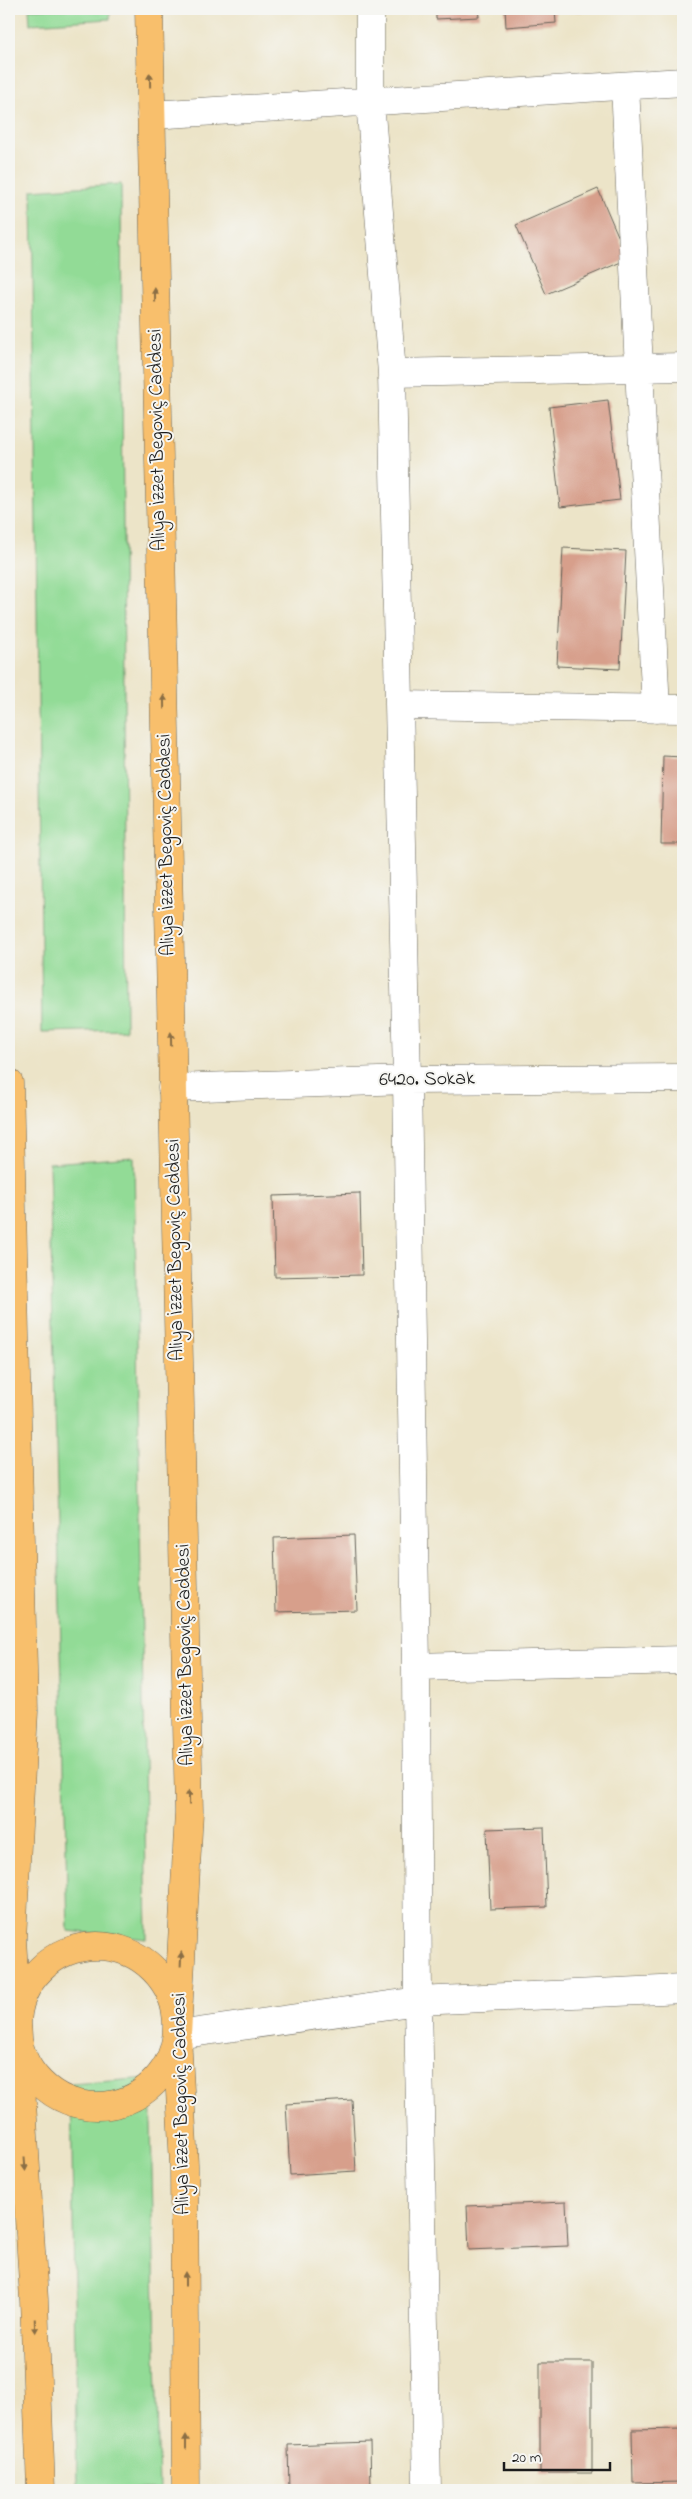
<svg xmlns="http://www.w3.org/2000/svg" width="692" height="2499" viewBox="0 0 692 2499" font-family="'Indie Flower',sans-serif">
<rect width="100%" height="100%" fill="#f6f6f2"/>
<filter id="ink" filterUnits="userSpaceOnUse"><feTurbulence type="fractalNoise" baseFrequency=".02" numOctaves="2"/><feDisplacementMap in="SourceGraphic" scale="10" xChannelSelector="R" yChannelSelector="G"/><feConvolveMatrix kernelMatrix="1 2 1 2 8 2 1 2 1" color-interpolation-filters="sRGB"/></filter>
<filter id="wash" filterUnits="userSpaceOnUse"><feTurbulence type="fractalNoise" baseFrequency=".0096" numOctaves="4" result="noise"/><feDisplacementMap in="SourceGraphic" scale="20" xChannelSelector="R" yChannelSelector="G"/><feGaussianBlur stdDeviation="1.12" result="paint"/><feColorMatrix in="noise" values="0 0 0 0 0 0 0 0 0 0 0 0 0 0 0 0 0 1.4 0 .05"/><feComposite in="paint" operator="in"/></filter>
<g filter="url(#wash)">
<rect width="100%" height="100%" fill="#ece4c8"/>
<path fill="#92db96" stroke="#577c59" d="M29 9H110V19L30 24Z
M121 184 126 1030 42 1032 32 190Z
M134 1157 147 1939 68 1931 49 1163Z
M150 2078 159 2490H77L71 2084Z"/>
<g id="blocks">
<path fill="#d79f8b" d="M436 9H478L479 17 436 19Z
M505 9H555L556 23 506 27Z
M576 9H619V12H576Z
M598 189 628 259 546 294 516 225Z
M608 400 620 500 560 507 549 407Z
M563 548 626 551 620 669 557 666Z
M663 756 683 757V844H661Z
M360 1193 362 1275 275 1277 273 1196Z
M354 1535 357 1610 276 1612 274 1538Z
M544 1827 547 1907 490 1909 487 1829Z
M352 2100 356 2171 290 2175 286 2104Z
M566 2202 568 2246 469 2250 467 2206Z
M540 2362H592V2473H540Z
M683 2429V2482L633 2483 632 2430Z
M370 2442 371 2490H289L288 2445Z"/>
</g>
</g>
<g filter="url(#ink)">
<use href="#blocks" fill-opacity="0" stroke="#656258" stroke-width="1"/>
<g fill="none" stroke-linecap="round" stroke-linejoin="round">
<g stroke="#656258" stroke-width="29">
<path id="minor" d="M370 9V101L392 373 407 1080 416 1667 418 2001 427 2490
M625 86 656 709
M151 115 683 82
M392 373 683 367
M399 705 683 709
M172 1088 407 1080 683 1078
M416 1667 683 1660
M177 2035 418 2001 683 1989"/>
</g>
<g stroke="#656258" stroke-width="29">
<path id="major" d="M149 9 189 1812 177 2035 184 2165 186 2490
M9 1083 24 1711 12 1939 34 2300 41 2490
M17 2026a80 80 0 1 1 160 0a80 80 0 1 1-160 0Z"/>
</g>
<use href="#minor" stroke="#fff" stroke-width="28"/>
<use href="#major" stroke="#f8bf6c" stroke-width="28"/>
</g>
<defs><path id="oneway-solid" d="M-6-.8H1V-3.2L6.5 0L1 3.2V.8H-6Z" transform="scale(1.25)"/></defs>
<g fill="#8a6e44">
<use href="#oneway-solid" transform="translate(150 80) rotate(-91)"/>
<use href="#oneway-solid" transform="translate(155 295) rotate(-91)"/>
<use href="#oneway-solid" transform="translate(164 702) rotate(-91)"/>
<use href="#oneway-solid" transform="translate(171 1039) rotate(-91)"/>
<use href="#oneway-solid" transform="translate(189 1797) rotate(-91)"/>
<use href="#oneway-solid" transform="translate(181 1959) rotate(-87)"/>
<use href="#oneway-solid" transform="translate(25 2164) rotate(86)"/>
<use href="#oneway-solid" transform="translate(185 2279) rotate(-90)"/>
<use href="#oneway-solid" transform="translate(35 2326) rotate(88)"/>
<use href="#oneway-solid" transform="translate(186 2442) rotate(-90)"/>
</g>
</g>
<g text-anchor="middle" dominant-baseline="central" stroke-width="4" stroke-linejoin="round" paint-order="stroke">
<g font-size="20" fill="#1c1c1c" stroke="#f6f6f2">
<text transform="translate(158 440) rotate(-91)">Aliya İzzet Begoviç Caddesi</text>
<text transform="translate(167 845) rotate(-91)">Aliya İzzet Begoviç Caddesi</text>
<text transform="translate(427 1080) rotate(-1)">6420. Sokak</text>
<text transform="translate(176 1250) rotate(-91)">Aliya İzzet Begoviç Caddesi</text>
<text transform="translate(186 1655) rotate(-91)">Aliya İzzet Begoviç Caddesi</text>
<text transform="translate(182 2104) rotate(-91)">Aliya İzzet Begoviç Caddesi</text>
</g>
</g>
<rect width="692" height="2499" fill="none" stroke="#f6f6f2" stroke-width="30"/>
<path d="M504 2462v8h106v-8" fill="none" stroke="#1c1c1c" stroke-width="2.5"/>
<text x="512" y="2462" font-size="15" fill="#1c1c1c" stroke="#f6f6f2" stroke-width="4" paint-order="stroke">20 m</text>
</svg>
